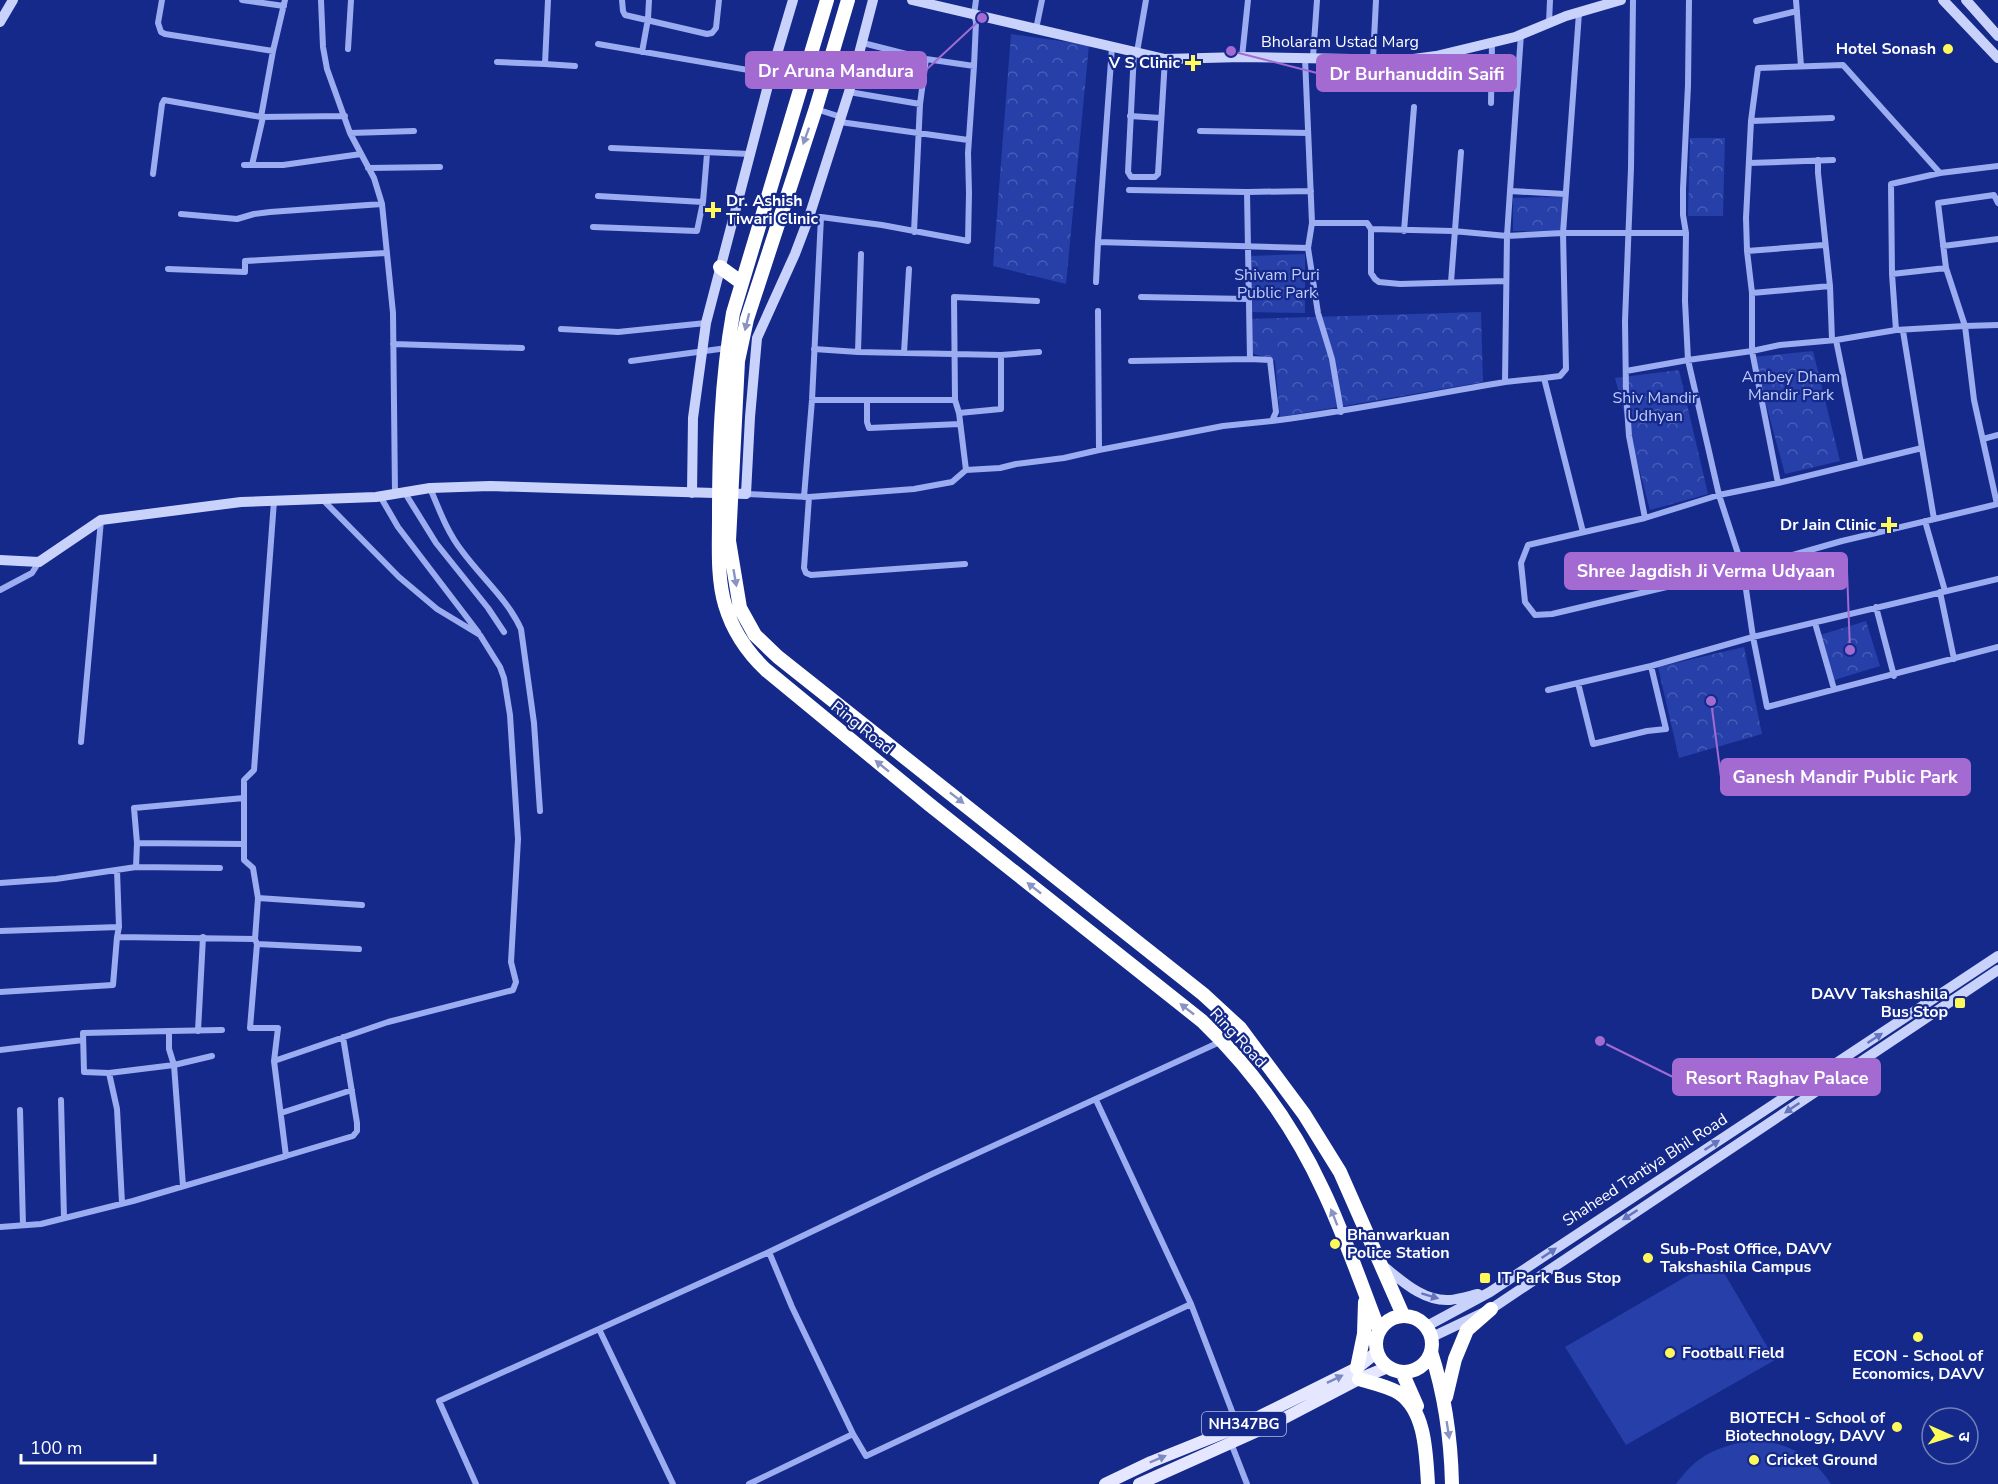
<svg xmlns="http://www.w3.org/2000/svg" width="1998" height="1484" viewBox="0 0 1998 1484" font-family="'Nunito Sans','Noto Sans Devanagari',sans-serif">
<defs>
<pattern id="park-crowns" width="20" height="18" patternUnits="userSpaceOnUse" patternTransform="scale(1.5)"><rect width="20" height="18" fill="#263fa9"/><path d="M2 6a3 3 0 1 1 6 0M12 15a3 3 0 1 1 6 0" fill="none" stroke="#475cb6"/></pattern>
</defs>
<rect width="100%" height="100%" fill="#14298a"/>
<path fill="url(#park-crowns)" d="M1011 34 1089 45 1066 284 993 266Z
M1690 138H1725L1723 216H1688Z
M1562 197V231H1513V198Z
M1305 254V313L1249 312V256Z
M1481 312 1483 382 1280 417 1275 361 1252 353 1249 319Z
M1813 351 1840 461 1785 474 1753 357Z
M1679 370 1708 494 1650 510 1615 378Z
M1866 621 1880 666 1834 680 1820 635Z
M1744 647 1762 734 1679 758 1658 667Z"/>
<path fill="#263fa9" d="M1716 1259 1775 1360 1626 1445 1565 1347Z
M1746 1441C1755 1441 1765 1441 1774 1443 1797 1448 1819 1464 1831 1484H1676C1697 1456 1712 1449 1746 1441Z"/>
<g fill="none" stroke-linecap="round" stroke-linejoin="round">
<path stroke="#9bacf0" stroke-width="6" d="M162 0 158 23 161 32 165 34 273 51
M242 0 284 6
M285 0 273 51 261 117 345 116
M321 0 323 47 327 69 350 133 374 178 382 204 393 313 395 494
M548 0 545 64 575 66
M622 0 623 11 625 15 707 34 712 33 716 28 719 0
M1633 0 1631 168 1625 321 1626 392 1629 436 1645 518
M1689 0 1688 85 1683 189V215L1686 233 1685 301 1688 360 1719 495 1743 569 1842 541 1998 504
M1796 0 1801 66
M1579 13 1563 233 1566 369 1560 376 1544 378 1583 532
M1756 21 1797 11
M1549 23 1550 0
M1036 29 1042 0
M1521 34 1510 191 1565 194
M863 43 926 59 974 66
M598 44 771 74
M1112 47 1098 242 1308 248 1312 223 1305 58
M348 49 351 0
M642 52 648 19 649 0
M1134 52 1128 172 1131 177H1155L1158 174 1165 59
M1137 52 1146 0
M1242 57 1248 0
M1313 57 1317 0
M1373 59 1376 0
M497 62 545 64
M849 92 920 104
M1491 103 1492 42
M816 109 841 117
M1130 116 1161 118
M1751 121 1832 118
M840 122 968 140
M1200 131 1308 133
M350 133 414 131
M611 148 750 154
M1818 160V173L1830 286 1832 340
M1749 163 1833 160
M244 165H283L361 154
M252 165 263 117
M368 168 440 167
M153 174 162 104 164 100 261 117
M1129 190 1247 192
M598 196 703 202
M1998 203 1994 195 1938 203 1946 268 1965 326 1998 325
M181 214 237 219 254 214 270 212 382 204
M809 217H821L882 225 968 241 969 193 968 153 974 66 976 22 974 15 976 0
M1312 223H1367L1371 229V273L1375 279 1379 282 1400 284 1505 281
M593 227 697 231 703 202 707 154
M1371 229 1453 231 1507 236 1510 191
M1404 231 1414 107
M914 232 920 104 926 59
M1943 246 1998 239
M1308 248 1318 313 1332 359 1341 412
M1747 251 1824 245
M168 269 245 272V261L386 253
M1892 274 1946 268
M1096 282 1098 242
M1451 282 1461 152
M1752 293 1830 286
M1141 297 1247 299
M1098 311 1099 450 1223 426 1272 421 1276 412 1270 360 1250 359
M561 329 618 332 706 323
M1896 330 1892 274 1891 184 1940 173 1998 166
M1836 340 1861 463
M393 344 522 348
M814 349 858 352 1001 355V409L959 413 966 470
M858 352 861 254
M904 353 909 269
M1001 355 1039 352
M631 361 727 348
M1131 361 1250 359 1247 192 1311 191
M1626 371 1688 360 1752 351 1780 345 1836 340 1896 330 1965 326 1974 400 1997 504
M1544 378 1505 382 1507 236 1563 233H1686
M812 400H955L959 413
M955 400 954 297 1037 301
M867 401V422L869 428 960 424
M1272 421C1350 411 1427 395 1505 382
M1983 439 1998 435
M1922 448 1934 519
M1778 483 1752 351V293L1747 251 1746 218 1751 121 1758 68 1843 65 1940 173
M430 488C439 509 447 532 462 551 481 577 508 600 521 629L534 723 540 811
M405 493 436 543 488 608 504 632
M746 494 809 497 914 489 952 482 966 470 1000 468 1016 464 1064 458 1099 450
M380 496 398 527 478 632
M804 497 812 400 821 217
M809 497 804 568 806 573 811 575 965 564
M1925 521 1945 591
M1998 579 1753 637 1767 707 1998 647
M0 590 32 573 39 562
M1940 592 1954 659
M1876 607 1894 676
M1815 623 1834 689
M1578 683 1593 744 1647 731 1666 729 1651 666
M1548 690 1651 666 1753 637 1743 569 1552 614 1535 615 1525 602 1521 563 1528 545 1645 518 1719 495 1778 483 1922 448 1903 331
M81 742 101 520
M137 843 134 808 244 798
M136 867 137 843 244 844
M117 870 119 927
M0 883 56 879 136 867 220 868
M258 898 253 868 244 860V780L254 770 274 501
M0 931 119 927 117 937 255 939
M257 944 359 949
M0 992 113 985 117 937
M169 1031 222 1030
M198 1031 203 937
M0 1050 83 1040
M274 1061 278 1028H250L257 944 255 939 258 898 362 905
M109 1073 174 1065 183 1186
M61 1100 64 1218
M20 1110 23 1225
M281 1113 352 1090
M286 1156 353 1136 357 1131V1123L343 1037
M122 1203 117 1109 109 1073 84 1072 83 1033 169 1031V1049L174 1065 212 1056
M0 1227 41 1224 133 1201 286 1156 274 1061 388 1022 513 990 516 982 511 962 518 839 510 715 504 678 500 667 480 635 437 609 399 577 323 500
M1191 1304 1238 1427
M853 1434 866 1456 1191 1304 1096 1100
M1231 1443 1247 1484
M476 1484 439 1401 599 1329
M673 1484 599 1329 769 1252
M749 1484 853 1434 792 1307 769 1252 932 1174 1222 1041"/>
<path stroke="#c9d2fb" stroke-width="10" d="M912 0 1165 59 1242 57 1406 60 1436 56 1515 37 1566 16 1621 0
M1943 0 1998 58
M1966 0 1998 36
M0 22 13 0
M692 493 693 418 706 323 771 74 793 0
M0 560 39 562 101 520 241 502 376 497 430 488 490 486 746 494 750 417 757 338 795 254 809 217 849 92 873 0
M1382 1265C1401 1280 1423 1302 1450 1300 1459 1299 1469 1296 1478 1294
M1427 1326 1490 1292 1998 956
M1432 1337 1491 1309 1998 970"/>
<path stroke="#e4e7ff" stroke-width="12" d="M1105 1484 1151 1462 1238 1427 1357 1368 1377 1352
M1139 1484 1273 1424 1359 1379 1388 1367"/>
<path stroke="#fff" stroke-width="14" d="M827 0 733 313C721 381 719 450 719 519 719 547 717 578 725 605 733 632 747 652 766 670L930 805 1202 1021C1252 1069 1294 1127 1323 1190 1345 1236 1361 1284 1379 1330
M848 0 816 108 747 319 738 361 729 541 740 608 755 635 778 657 1203 994 1240 1028 1304 1114 1340 1172 1403 1315
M720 267 742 283
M1376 1344a28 28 0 1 1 56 0a28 28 0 1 1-56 0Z
M1431 1352C1445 1395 1451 1440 1452 1484
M1357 1368 1364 1334 1365 1302
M1402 1372 1417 1406
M1359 1379C1372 1383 1388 1386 1399 1393 1426 1411 1426 1455 1428 1484
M1446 1397 1455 1359 1467 1330 1491 1309"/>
</g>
<defs><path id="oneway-solid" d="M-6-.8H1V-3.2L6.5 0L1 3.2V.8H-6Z" transform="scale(1.5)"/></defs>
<g fill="#8a94c4">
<use href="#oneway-solid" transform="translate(806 136) rotate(110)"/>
<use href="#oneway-solid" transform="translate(747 322) rotate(104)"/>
<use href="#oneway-solid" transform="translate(735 578) rotate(80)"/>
<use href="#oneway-solid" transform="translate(882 766) rotate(-141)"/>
<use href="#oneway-solid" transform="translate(957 798) rotate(38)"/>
<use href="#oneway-solid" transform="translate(1034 888) rotate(-142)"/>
<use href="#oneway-solid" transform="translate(1187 1009) rotate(-142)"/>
<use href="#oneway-solid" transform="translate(1334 1217) rotate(-112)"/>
<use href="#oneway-solid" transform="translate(1448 1430) rotate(81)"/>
</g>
<g fill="#6575bd">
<use href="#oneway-solid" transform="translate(1875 1038) rotate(-33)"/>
<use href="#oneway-solid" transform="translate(1792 1108) rotate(146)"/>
<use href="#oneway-solid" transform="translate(1712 1145) rotate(-33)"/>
<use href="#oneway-solid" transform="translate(1630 1215) rotate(147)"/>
<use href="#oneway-solid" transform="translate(1549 1253) rotate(-34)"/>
<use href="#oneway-solid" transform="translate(1430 1296) rotate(17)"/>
</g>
<g fill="#7c88c4">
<use href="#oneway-solid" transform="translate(1335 1379) rotate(-26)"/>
<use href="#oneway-solid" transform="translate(1158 1459) rotate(-23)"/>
</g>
<g fill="#fffa5a" stroke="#14298a" stroke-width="2">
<circle cx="1948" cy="49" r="6"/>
<path d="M1190 54h6v6h6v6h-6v6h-6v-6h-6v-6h6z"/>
<path d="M710 201h6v6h6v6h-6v6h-6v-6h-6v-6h6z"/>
<path d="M1886 516h6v6h6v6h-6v6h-6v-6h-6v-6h6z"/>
<rect x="1954" y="997" width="12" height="12" rx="3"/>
<circle cx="1335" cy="1244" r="6"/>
<circle cx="1648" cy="1258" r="6"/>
<rect x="1479" y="1272" width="12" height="12" rx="3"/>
<circle cx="1918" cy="1337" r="6"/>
<circle cx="1670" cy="1353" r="6"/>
<circle cx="1897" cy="1427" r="6"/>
<circle cx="1754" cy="1460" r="6"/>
</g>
<g text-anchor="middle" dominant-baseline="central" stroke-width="4.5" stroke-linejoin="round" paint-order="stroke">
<rect fill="#14298a" stroke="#b8bfdc" stroke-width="1.5" x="1202" y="1412" width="84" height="24" rx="4.5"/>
<g font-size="15" font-weight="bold" fill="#fff">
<text x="1244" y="1424">NH347BG</text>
</g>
<g font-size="16" fill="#fff" stroke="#14298a">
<text x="1340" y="42">Bholaram Ustad Marg</text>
<text transform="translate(862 728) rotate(39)">Ring Road</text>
<text transform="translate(1238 1038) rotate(47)">Ring Road</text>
<text transform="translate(1645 1170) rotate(-33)">Shaheed Tantiya Bhil Road</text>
</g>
<g font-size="16" font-weight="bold" fill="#fff" stroke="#14298a" text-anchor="start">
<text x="1936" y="49" text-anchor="end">Hotel Sonash</text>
<text x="1180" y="63" text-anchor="end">V S Clinic</text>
<text x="726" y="201">Dr. Ashish<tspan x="726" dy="18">Tiwari Clinic</tspan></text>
<text x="1876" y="525" text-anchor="end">Dr Jain Clinic</text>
<text x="1948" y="994" text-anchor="end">DAVV Takshashila<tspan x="1948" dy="18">Bus Stop</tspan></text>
<text x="1347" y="1235">Bhanwarkuan<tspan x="1347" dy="18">Police Station</tspan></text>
<text x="1660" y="1249">Sub-Post Office, DAVV<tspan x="1660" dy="18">Takshashila Campus</tspan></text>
<text x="1497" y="1278">IT Park Bus Stop</text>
<text x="1682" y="1353">Football Field</text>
<text x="1918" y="1356" text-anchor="middle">ECON - School of<tspan x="1918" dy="18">Economics, DAVV</tspan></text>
<text x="1885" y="1418" text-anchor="end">BIOTECH - School of<tspan x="1885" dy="18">Biotechnology, DAVV</tspan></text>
<text x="1766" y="1460">Cricket Ground</text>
</g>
<g font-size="16" fill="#c2cdfb" stroke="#14298a">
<text x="1277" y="275">Shivam Puri<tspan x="1277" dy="18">Public Park</tspan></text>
<text x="1791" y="377">Ambey Dham<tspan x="1791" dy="18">Mandir Park</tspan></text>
<text x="1655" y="398">Shiv Mandir<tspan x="1655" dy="18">Udhyan</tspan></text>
</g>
</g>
<path fill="none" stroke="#a36bd2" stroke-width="2" d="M982 18L926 70M1231 51L1317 73M1850 650L1847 571M1711 701L1721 777M1600 1041L1673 1077"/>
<g fill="#a36bd2" stroke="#14298a" stroke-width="2">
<circle cx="982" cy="18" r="6"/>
<circle cx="1231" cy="51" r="6"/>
<circle cx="1850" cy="650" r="6"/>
<circle cx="1711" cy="701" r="6"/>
<circle cx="1600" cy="1041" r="6"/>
</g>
<g fill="#a36bd2" stroke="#a36bd2" stroke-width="2">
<rect x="746" y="52" width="180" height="36" rx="6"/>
<rect x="1317" y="55" width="199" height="36" rx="6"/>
<rect x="1565" y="553" width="282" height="36" rx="6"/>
<rect x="1721" y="759" width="249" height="36" rx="6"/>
<rect x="1673" y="1059" width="207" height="36" rx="6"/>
</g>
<g font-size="18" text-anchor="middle" font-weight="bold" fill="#fff">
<text x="836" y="77">Dr Aruna Mandura</text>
<text x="1417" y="80">Dr Burhanuddin Saifi</text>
<text x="1706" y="577">Shree Jagdish Ji Verma Udyaan</text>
<text x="1845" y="783">Ganesh Mandir Public Park</text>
<text x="1777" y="1084">Resort Raghav Palace</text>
</g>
<g transform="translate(1950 1436) rotate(93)"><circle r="28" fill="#14298a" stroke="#727fb9" stroke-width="1.5"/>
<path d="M0-4.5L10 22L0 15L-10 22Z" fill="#fffa5a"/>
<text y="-9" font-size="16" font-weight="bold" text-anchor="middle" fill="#ffffff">उ</text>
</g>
<path d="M21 1454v9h134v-9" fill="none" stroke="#ffffff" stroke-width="3"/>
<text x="30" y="1454" font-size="18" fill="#ffffff" stroke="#14298a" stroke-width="4.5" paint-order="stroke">100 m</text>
</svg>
